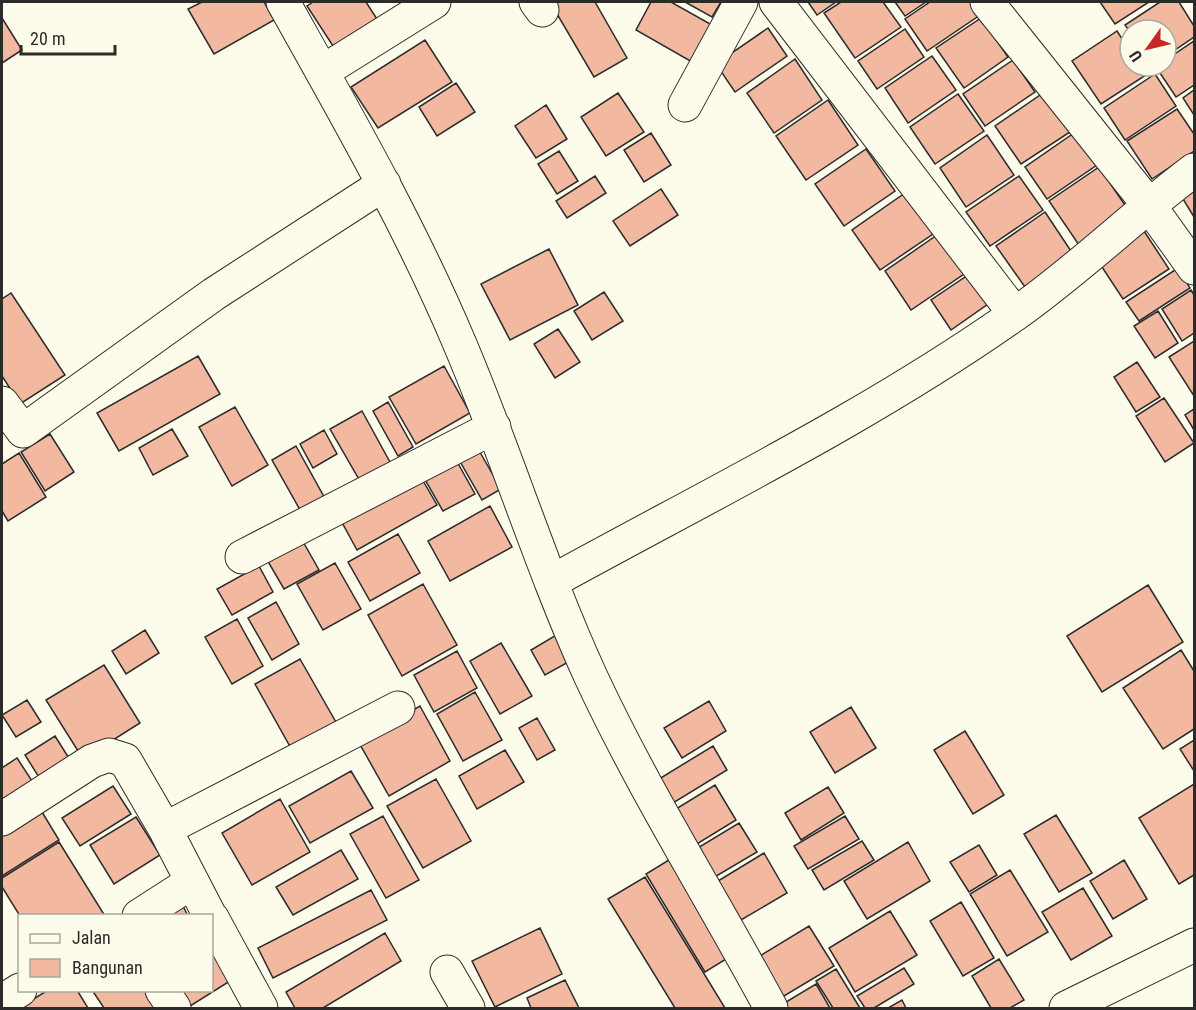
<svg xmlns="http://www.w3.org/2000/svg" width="1196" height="1010" viewBox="0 0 1196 1010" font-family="'Roboto Condensed',sans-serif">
<rect width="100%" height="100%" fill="#fdfbea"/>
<path fill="#f2b8a0" stroke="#2b2b2b" stroke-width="1.5" d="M202 2H264L274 20 214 54 188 9Z
M313 2H366L377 19 333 46 307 6Z
M550 2H595L627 58 594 77Z
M651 2H671L712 25 692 62 636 30Z
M685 2H721L712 17Z
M808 2H836L817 15Z
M841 2H883L901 27 855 58 824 13Z
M895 2H926L905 16Z
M930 2H971L980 15 927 51 905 19Z
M1100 2H1149L1115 24Z
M1160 2H1179L1194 26V37L1166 56V30L1130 32 1125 25Z
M2 18 22 50 2 63Z
M981 18 1008 57 964 88 936 48Z
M768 28 787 56 735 92 716 64Z
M905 29 924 57 877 89 858 61Z
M1117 31 1130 51V66H1140L1146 75 1101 104 1072 61Z
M425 40 452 82 378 128 351 87Z
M1194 41V85L1176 97 1156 67 1166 66V60Z
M932 56 956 90 908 123 885 88Z
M795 59 822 100 774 133 747 93Z
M1013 60 1035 92 985 126 963 94Z
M1155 74 1176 106 1125 140 1104 108Z
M456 83 475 112 437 136 419 107Z
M1194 90V115L1183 98Z
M618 93 644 132 606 156 581 117Z
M1043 93 1070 132 1021 164 995 126Z
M958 94 984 131 935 164 910 127Z
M828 100 858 145 806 180 776 136Z
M546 105 567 139 536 158 515 126Z
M1177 109 1194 134V151L1152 179 1127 141Z
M651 133 671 165 644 182 624 150Z
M1074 133 1097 165 1047 199 1025 167Z
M987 135 1014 175 966 207 940 168Z
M866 149 895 191 844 226 815 184Z
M559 151 578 181 557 194 538 164Z
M1099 167 1129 211 1079 245 1049 201Z
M595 176 606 193 567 218 556 201Z
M1019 176 1043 210 990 246 966 212Z
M661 189 678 215 630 246 613 221Z
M1194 191V217L1183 199Z
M905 193 933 234 880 270 852 230Z
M1045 212 1073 254 1025 287 996 246Z
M1142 228 1169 269 1123 299 1096 258Z
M937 235 964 274 911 310 885 271Z
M549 249 578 305 510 340 481 284Z
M1178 268 1190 288 1139 321 1126 302Z
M968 275 988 304 951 330 931 300Z
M1191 290 1194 295V333L1182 341 1162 309Z
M604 292 623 321 592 340 574 311Z
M11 293 65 375 20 404 2 376V299Z
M1158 311 1178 343 1155 358 1134 326Z
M558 329 580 362 555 378 534 344Z
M1194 341V396L1169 357Z
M198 356 220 394 119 451 97 413Z
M1137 362 1160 397 1136 412 1114 377Z
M444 366 470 413 416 444 389 397Z
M1164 398 1194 443 1165 462 1136 416Z
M388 402 413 447 398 456 373 411Z
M235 407 268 465 232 486 199 427Z
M1194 409V430L1185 415Z
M362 411 391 464 360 481 330 429Z
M172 429 188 456 153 475 139 448Z
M324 430 337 454 313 468 300 444Z
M50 434 74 472 45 491 21 452Z
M296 446 328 504 304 517 272 460Z
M477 447 501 489 482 500 458 458Z
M19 453 46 497 8 521 2 511V464Z
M455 458 475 494 443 511 423 476Z
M418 472 437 505 357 550 339 517Z
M490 506 512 547 450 581 428 541Z
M398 534 420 573 370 601 348 562Z
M301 538 319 570 284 589 266 558Z
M335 563 361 609 323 630 297 584Z
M259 566 273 592 232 615 217 589Z
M423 584 457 645 402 676 368 615Z
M1148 585 1183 642 1102 692 1067 636Z
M276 602 299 644 272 660 248 618Z
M237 619 263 666 232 684 205 637Z
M145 630 159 653 126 674 112 651Z
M558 634 572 660 545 675 531 650Z
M501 643 532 696 500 714 470 661Z
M1181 650 1194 671V729L1163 749 1123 688Z
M457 651 477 688 434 712 414 675Z
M300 659 337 724 292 750 255 684Z
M104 665 140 723 83 759 46 700Z
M475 692 502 740 463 761 437 714Z
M27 700 41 722 16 737 2 715Z
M709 701 726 731 682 758 664 728Z
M420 706 450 761 389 796 358 741Z
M851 707 876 748 835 773 810 732Z
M537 718 555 750 537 760 519 728Z
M965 731 1004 795 973 814 934 750Z
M55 736 72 763 42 782 25 755Z
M1194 740V771L1180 749Z
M713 746 727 770 673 803 659 779Z
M505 750 524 782 477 809 459 776Z
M17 758 36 787 2 809V768Z
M351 771 373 808 310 843 289 806Z
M436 779 471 841 423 868 387 806Z
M1194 784V875L1179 884 1139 818Z
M715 785 736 820 692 847 671 812Z
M113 786 131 814 80 846 62 818Z
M828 787 844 813 801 840 785 813Z
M280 799 310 852 252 885 222 833Z
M39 807 59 840 2 876V830Z
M1056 815 1092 873 1059 892 1024 834Z
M383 816 419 880 386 898 350 834Z
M845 816 859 839 808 869 794 846Z
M136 817 160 855 114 884 90 845Z
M739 823 757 852 713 878 696 849Z
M862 841 874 860 824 890 812 870Z
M59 842 105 916H20L2 887V878Z
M908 842 930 881 867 919 844 881Z
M979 845 997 875 969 892 950 862Z
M341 850 358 879 293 915 276 887Z
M764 853 787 893 741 920 718 881Z
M677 855 736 953 705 972 646 874Z
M1124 860 1147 899 1113 919 1090 881Z
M1010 870 1048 932 1007 956 970 894Z
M645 877 725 1008H675L608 899Z
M1083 888 1112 936 1071 960 1042 912Z
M371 890 387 920 273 978 258 948Z
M961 902 994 958 963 976 930 921Z
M183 906 188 916H168Z
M890 911 917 955 855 992 829 948Z
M809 926 834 966 774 1002 750 962Z
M540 928 562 974 495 1007 472 961Z
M385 933 401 961 323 1008H295L286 992Z
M212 952 230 981 187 1008 174 990H212Z
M999 959 1024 1000 1010 1008H991L972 976Z
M904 968 914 984 874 1008H865L857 996Z
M836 969 860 1008H833L816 981Z
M565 980 579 1008H531L527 998Z
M816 984 830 1008H776Z
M48 990H77L88 1008H19Z
M92 990H156L167 1008H104Z
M902 1000 906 1008H888Z"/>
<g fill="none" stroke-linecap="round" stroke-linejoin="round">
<g stroke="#2b2b2b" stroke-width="35">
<path id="minor" d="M283 2C345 113 409 224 459 342 506 452 541 568 591 677 644 791 712 898 771 1008
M536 2 542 10
M776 2 1015 314
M987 2 1148 204 1194 268
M322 72 434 2
M685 105 741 2
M2 403 23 431 214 294 384 184
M242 557 494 427
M551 582C707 496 869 417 1014 315 1077 271 1133 216 1194 170
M2 819 92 761 109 755 125 760 165 829 398 708
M165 829 210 916
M139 916 192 882
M212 918 261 1008
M447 972 468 1008
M162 990 174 1008
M2 1001 20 990"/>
</g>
<g stroke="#2b2b2b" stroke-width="35">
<path id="major" d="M1066 1008 1194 945"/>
</g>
<use href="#minor" stroke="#fdfbea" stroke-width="33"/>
<use href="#major" stroke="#fdfbea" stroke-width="33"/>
</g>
<rect width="1196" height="1010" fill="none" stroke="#2b2b2b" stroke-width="6"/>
<rect x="18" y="914" width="195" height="78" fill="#fdfbea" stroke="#a9a89e" stroke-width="1.5"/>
<rect x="30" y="934" width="30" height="9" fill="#fdfbea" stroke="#a9a89e" stroke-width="1.5"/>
<text x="72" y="944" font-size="18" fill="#2b2b2b">Jalan</text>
<rect x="30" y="959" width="30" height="18" fill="#f2b8a0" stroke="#a9a89e" stroke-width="1.5"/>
<text x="72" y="974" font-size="18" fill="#2b2b2b">Bangunan</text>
<g transform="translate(1148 48) rotate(236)"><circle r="28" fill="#fdfbea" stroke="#a9a89e" stroke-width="1.5"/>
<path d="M0-4.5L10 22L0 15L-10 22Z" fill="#c62828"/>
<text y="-9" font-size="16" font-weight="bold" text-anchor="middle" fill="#2b2b2b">U</text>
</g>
<path d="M21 45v9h94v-9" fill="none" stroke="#2b2b2b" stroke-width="3"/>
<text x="30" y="45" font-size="18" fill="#2b2b2b" stroke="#fdfbea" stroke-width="4.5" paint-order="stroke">20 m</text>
</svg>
